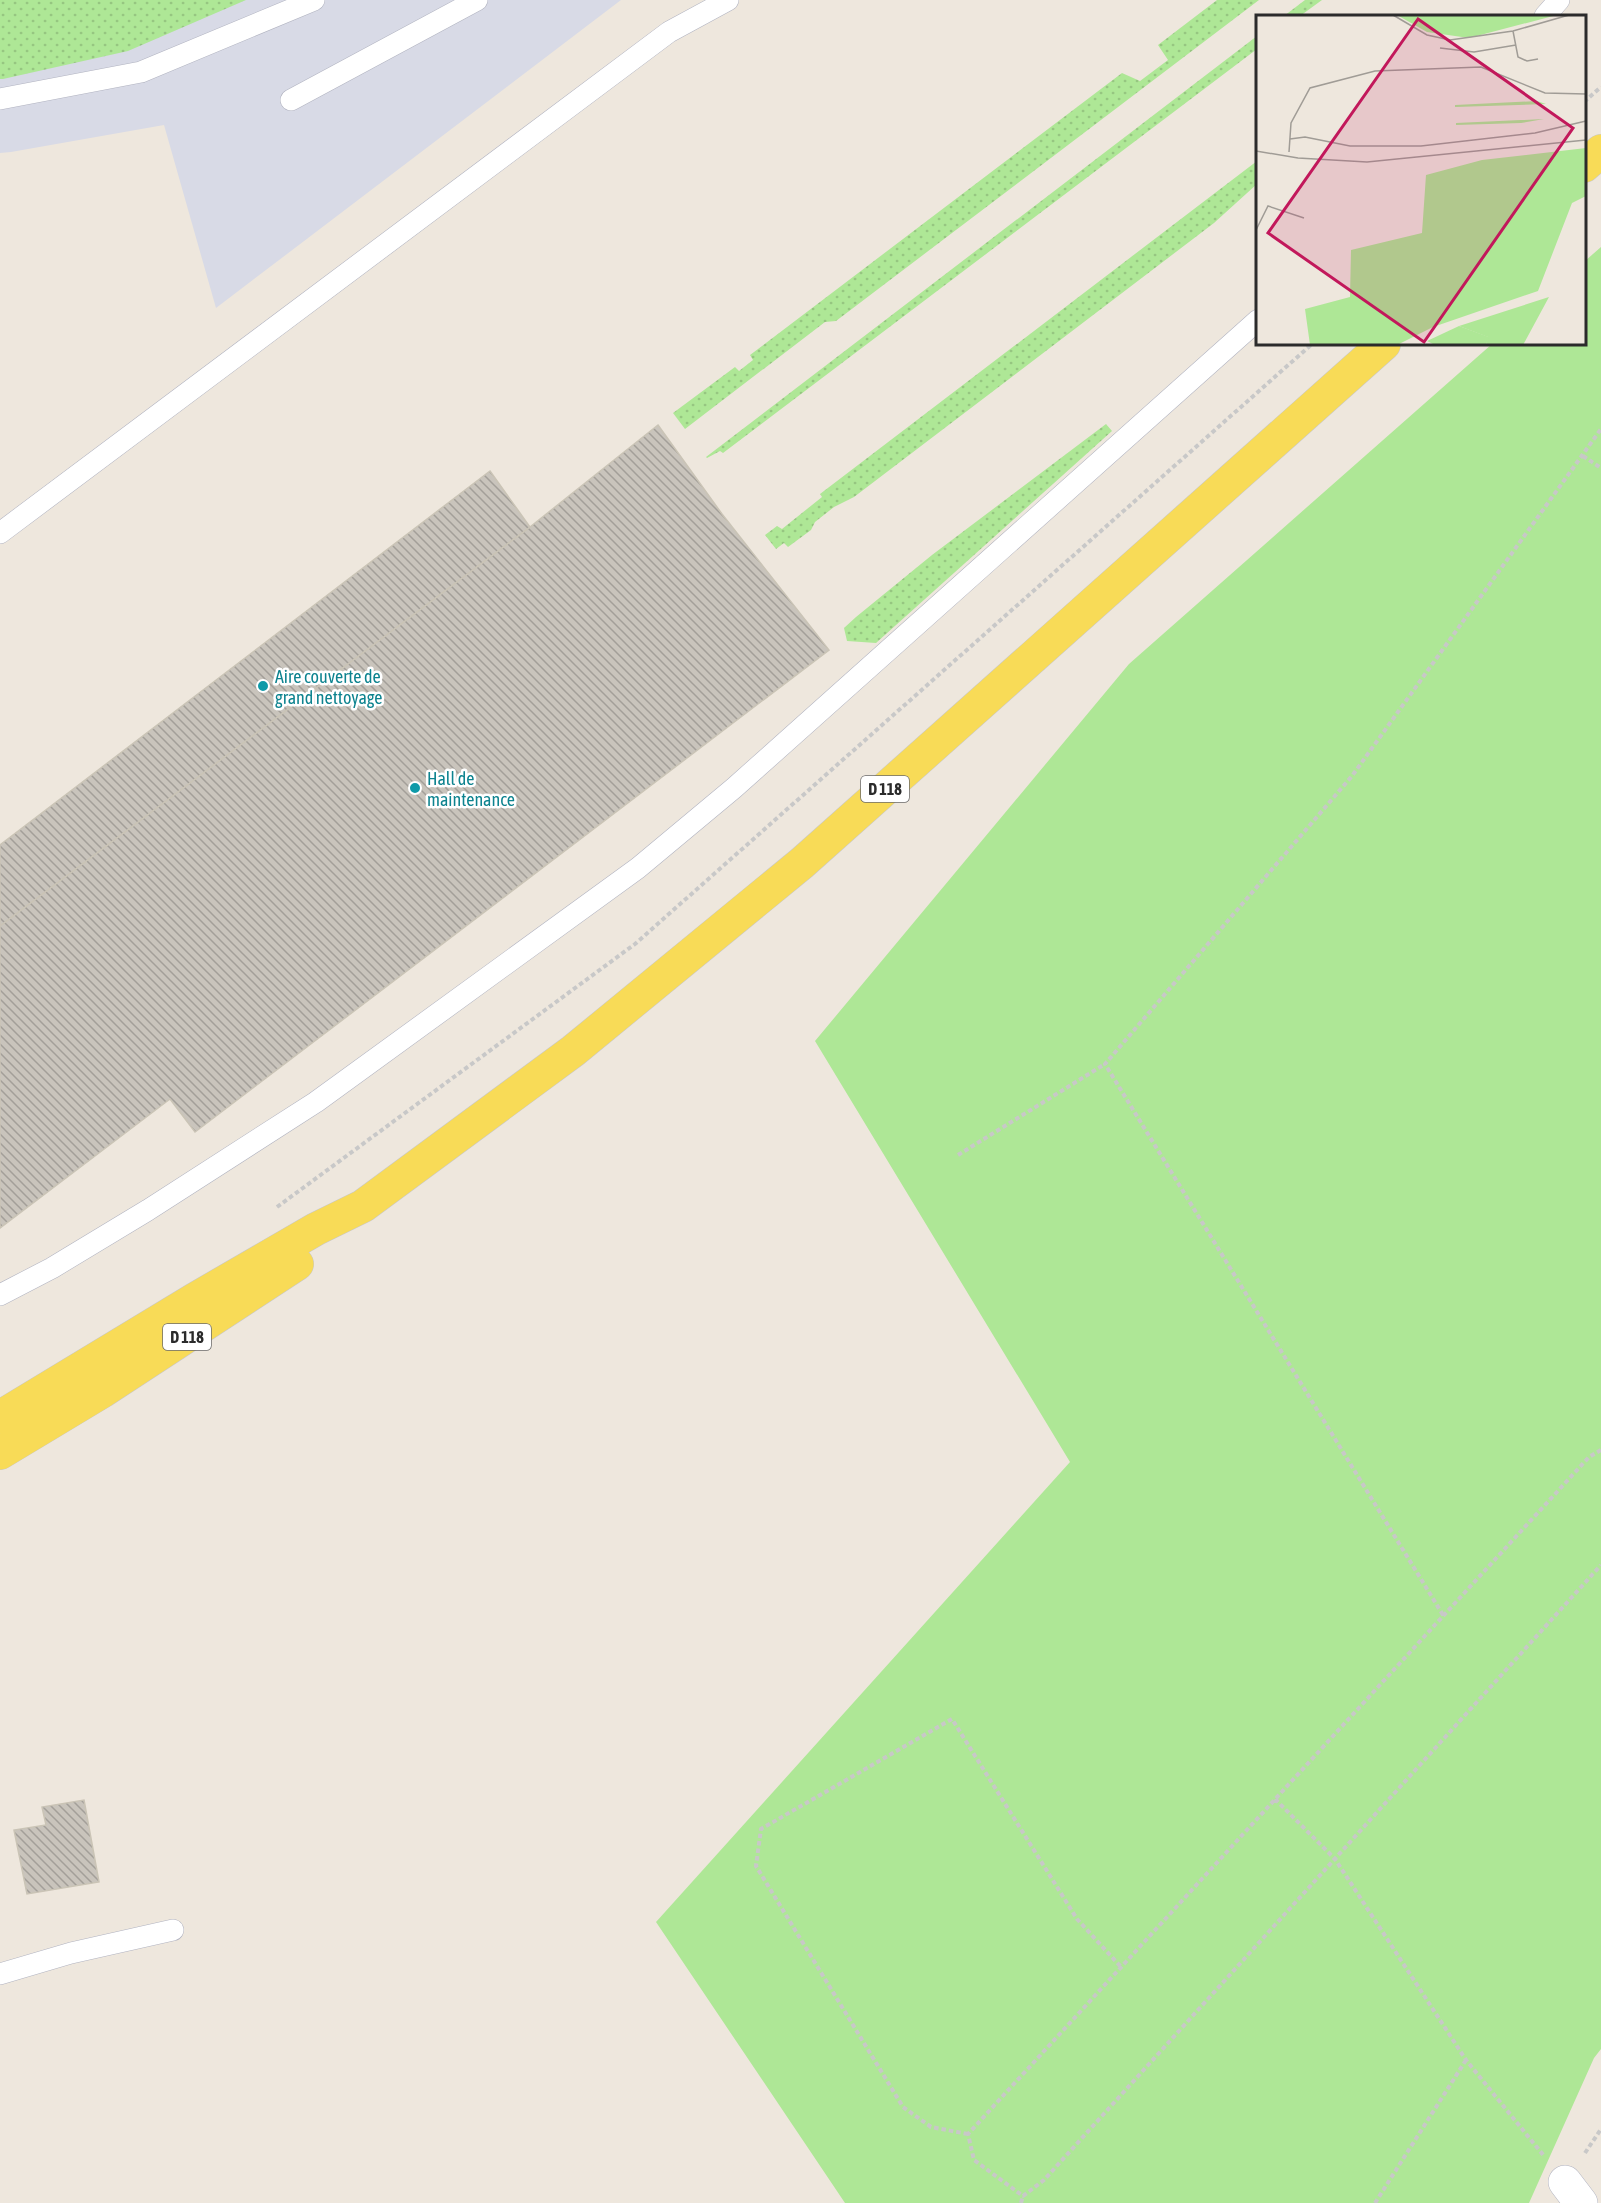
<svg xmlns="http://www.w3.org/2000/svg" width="1601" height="2203" viewBox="0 0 1601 2203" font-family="'Asap Condensed',sans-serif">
<defs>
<pattern id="grass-dots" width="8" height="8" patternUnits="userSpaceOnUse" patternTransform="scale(1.5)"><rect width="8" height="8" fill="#aee796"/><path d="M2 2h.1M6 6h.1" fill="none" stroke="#96c681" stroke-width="1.8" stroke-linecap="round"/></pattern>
<pattern id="building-back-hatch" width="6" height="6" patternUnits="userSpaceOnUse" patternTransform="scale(1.5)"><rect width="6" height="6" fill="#c9c4bc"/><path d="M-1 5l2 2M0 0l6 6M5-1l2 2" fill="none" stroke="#a39f99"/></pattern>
</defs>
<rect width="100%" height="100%" fill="#eee7dd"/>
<path fill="#d8dae6" d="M0 0H621L216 308 164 125 11 152 0 153Z"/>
<path fill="url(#grass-dots)" d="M0 0H246L128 51 3 79H0Z
M1217 0H1259L836 321 825 322 685 429 673 413 735 367 739 371 753 360 750 355 1122 73 1140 81 1168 60 1158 45Z
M1305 0H1322L1300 16H1284Z
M1257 36V49L723 453 720 451 707 458 706 457Z
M1257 161V184L1214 223 854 497 834 507 815 522 811 530 788 547 784 543 776 549 765 535 777 526 782 529 822 497 820 494Z
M1106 424 1112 431 876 643 847 641 844 628 856 617 932 555Z"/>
<path fill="#aee796" d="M1601 247V2049L1594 2058 1529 2203H845L656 1922 1070 1462 815 1041 1129 664 1492 344H1584L1585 261Z"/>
<path fill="url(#building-back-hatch)" stroke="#cac4b6" stroke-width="1.5" d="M658 425 722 514 829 650 195 1132 170 1099 0 1228V926L530 527Z
M490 471 530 527 0 926V845Z
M84 1800 99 1882 27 1894 14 1830 46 1825 42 1807Z"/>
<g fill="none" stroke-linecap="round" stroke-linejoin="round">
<g stroke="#b1b3c0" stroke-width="22">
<path id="service" d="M1545 16 1559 0
M0 99 141 72 314 0
M291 100 477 0
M0 533 669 32 728 0
M0 1295 52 1268 148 1210 316 1102 638 868 734 788 1258 320
M0 1974 71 1953 173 1930"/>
</g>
<g stroke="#b1b3c0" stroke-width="34">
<path id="minor" d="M1565 2182 1581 2203"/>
</g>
<g stroke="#c8c8c8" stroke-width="34">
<path id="primary" d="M1584 166 1601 151
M0 1417 195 1299 316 1229 363 1206 573 1051 802 863 1384 344
M0 1453 103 1391 297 1264"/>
</g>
<path stroke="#c8c8c8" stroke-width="4" stroke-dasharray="4.5 3" stroke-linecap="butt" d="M1584 102 1601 87
M1583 456 1601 468
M958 1155 1105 1064
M277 1207 635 944 1312 344
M1601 1450 1589 1457 968 2134 974 2160 1023 2196 1044 2180 1601 1565
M1443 1615 1105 1064 1352 776 1601 429
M1275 1799 1335 1859 1466 2060 1544 2156
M968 2134 931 2127 903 2107 756 1866 761 1829 952 1719 1077 1919 1121 1967
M1585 2153 1601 2129
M1021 2203 1023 2196
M1375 2203 1466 2060"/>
<use href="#service" stroke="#fff" stroke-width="21"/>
<use href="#minor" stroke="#fff" stroke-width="33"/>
<use href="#primary" stroke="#f8db57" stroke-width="33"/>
</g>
<g fill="#0f9aa8" stroke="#fff" stroke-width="2">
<circle cx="263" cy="686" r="6"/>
<circle cx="415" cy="788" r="6"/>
</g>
<g text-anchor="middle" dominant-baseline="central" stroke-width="5" stroke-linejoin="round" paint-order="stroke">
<g fill="#fff" stroke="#6b6b6b" stroke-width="1.5">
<rect x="861" y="776" width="48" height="26" rx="4.5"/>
<rect x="163" y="1324" width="48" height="26" rx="4.5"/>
</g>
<g font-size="16" font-weight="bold" fill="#2b2b2b">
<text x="885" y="789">D 118</text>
<text x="187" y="1337">D 118</text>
</g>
<g font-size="18" fill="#0d838f" stroke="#fff" text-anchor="start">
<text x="275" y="676">Aire couverte de<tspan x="275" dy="21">grand nettoyage</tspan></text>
<text x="427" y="778">Hall de<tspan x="427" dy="21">maintenance</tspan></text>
</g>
</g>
<g transform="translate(1256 15)">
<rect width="330" height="330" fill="#eee7dd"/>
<path d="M141 0H301L213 23 171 17ZM281 86 290 89 199 92V90ZM288 104 265 108 200 110V108ZM293 282 267 330H230L232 322 203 311Z" fill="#aee796"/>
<path d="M203 311 233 322 230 330H179L171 326Z" fill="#aee796"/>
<path d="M330 133V181L316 188 282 276 177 312 141 330H54L49 294 94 282 95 235 166 218 170 160 226 145Z" fill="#aee796"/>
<path fill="none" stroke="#a09c96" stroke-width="1.5" d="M137 0 171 20 194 25 257 16 313 0M257 16 262 42 271 46 282 44M184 33 218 37 260 30M34 124 49 122 94 131H165L279 118 330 106M0 136 42 143 111 147 330 125M33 137 35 108 54 73 119 56 225 52 289 78 330 79M0 215 12 191 48 203"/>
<path fill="#c2185b" fill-opacity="0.15" stroke="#c2185b" stroke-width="3" d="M162 4 317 113 168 327 12 218Z"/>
<rect width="330" height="330" fill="none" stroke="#2b2b2b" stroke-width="3"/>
</g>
</svg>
